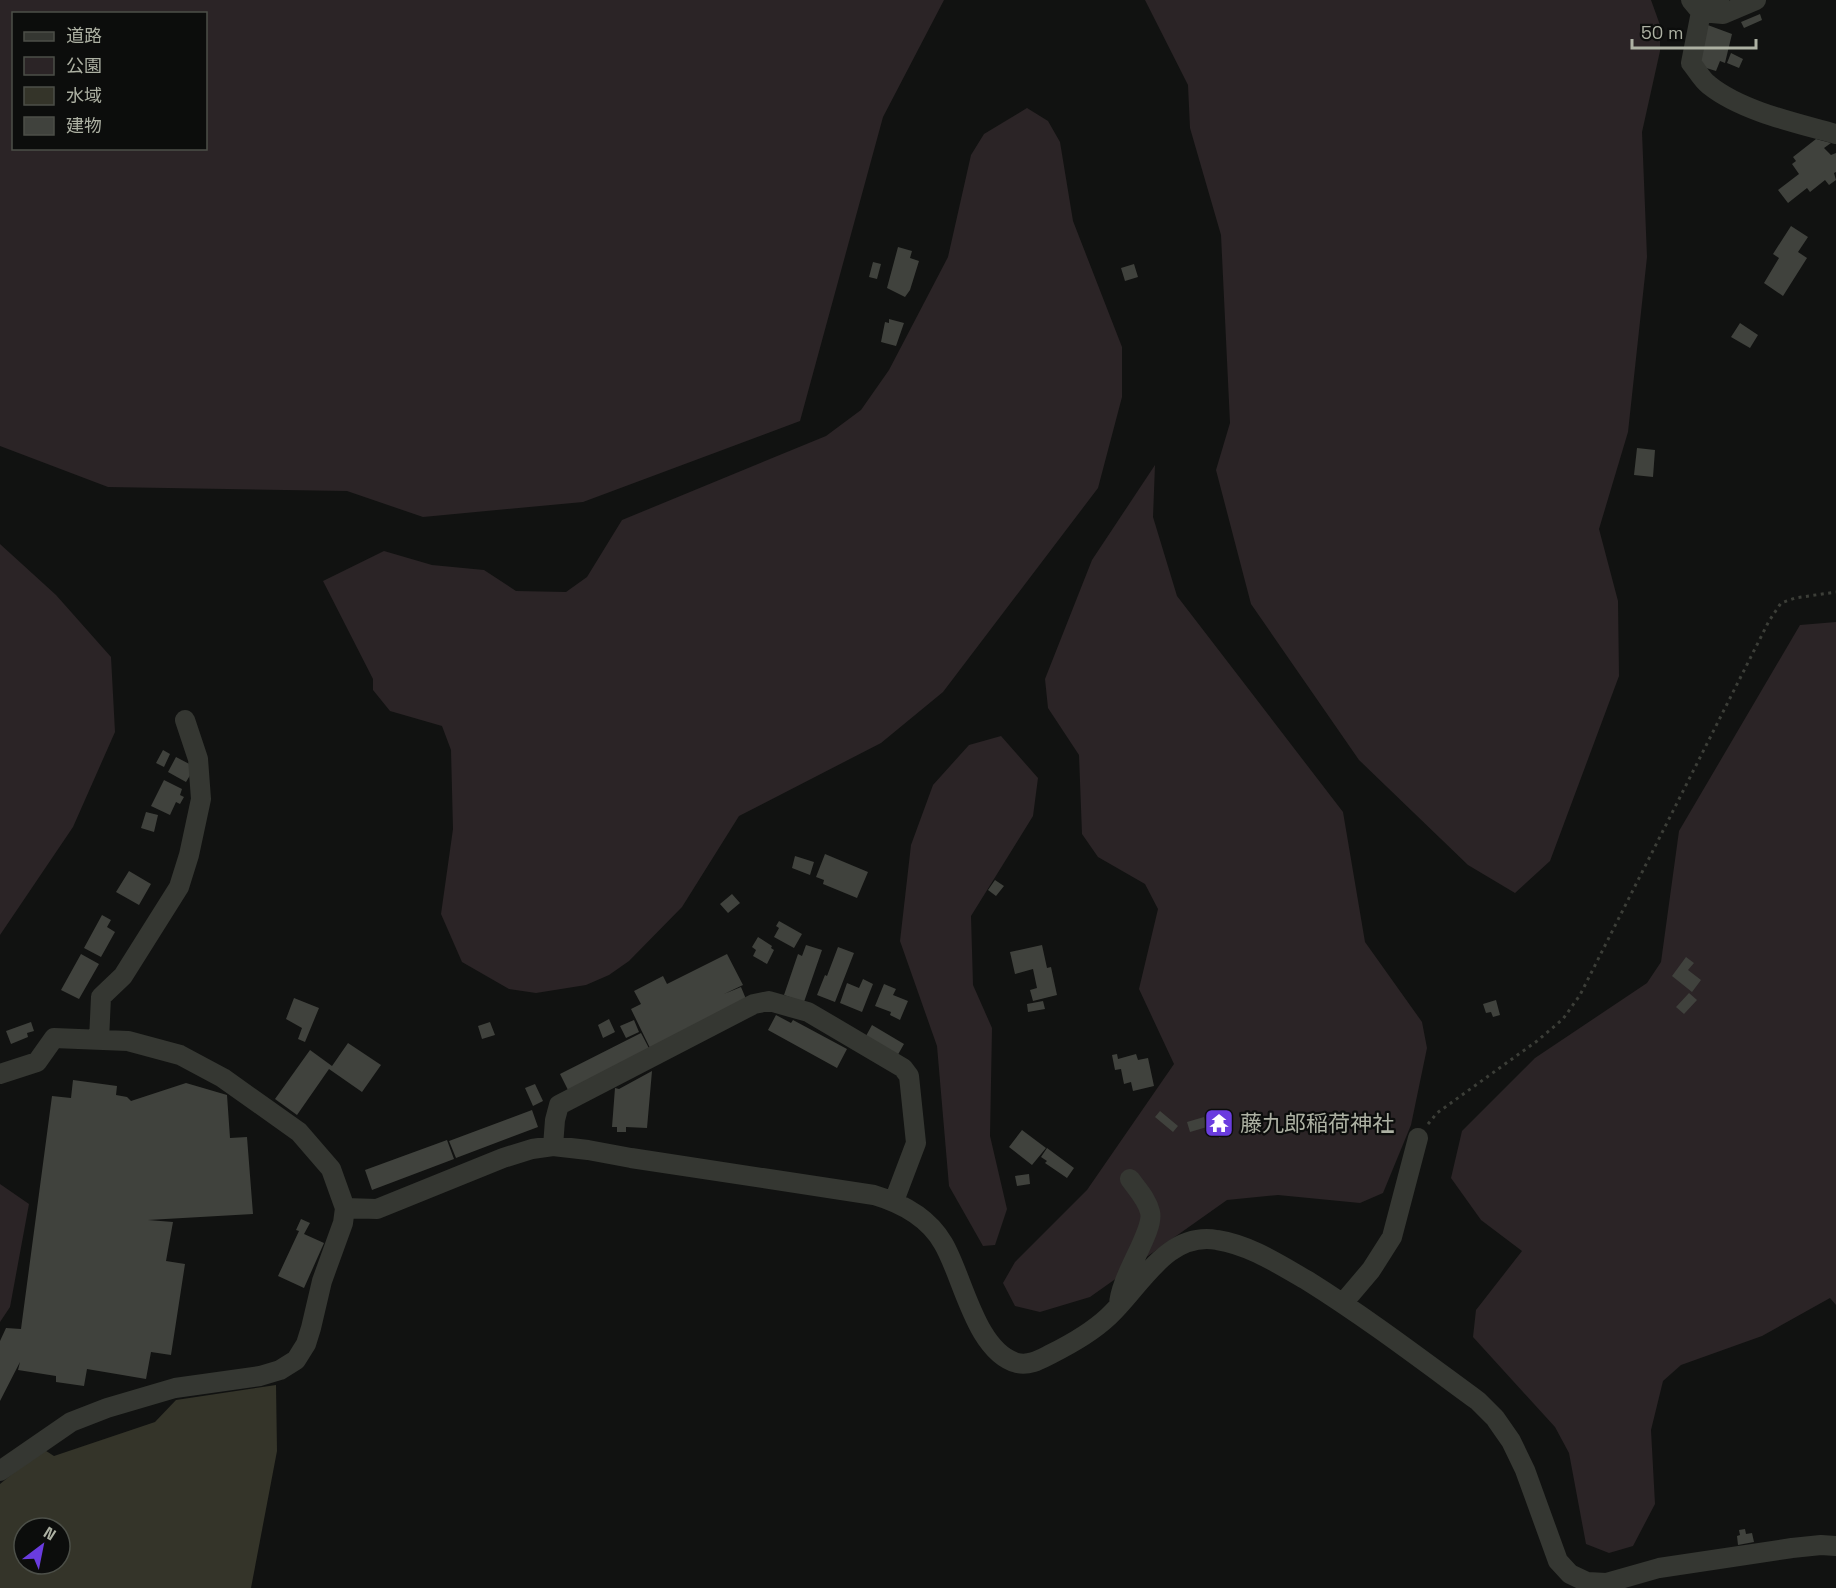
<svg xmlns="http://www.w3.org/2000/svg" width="1836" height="1588" viewBox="0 0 1836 1588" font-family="'Space Grotesk','Noto Sans JP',sans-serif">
<rect width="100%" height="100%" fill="#111211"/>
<path fill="#2b2426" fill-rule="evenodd" d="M0 0H944L883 117 800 421 583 502 423 517 347 491 108 487 0 446ZM14 14H206V148H14Z
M1145 0H1651L1660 25V51L1642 132 1647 257 1628 432 1599 529 1618 601 1619 676 1550 861 1515 893 1468 865 1359 760 1251 604 1216 470 1230 423 1221 235 1190 128 1188 85Z
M1027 108 1048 121 1060 142 1073 221 1122 347V397L1098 488 943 692 881 743 739 816 682 907 629 961 609 975 586 985 536 993 509 989 462 962 441 914 453 829 451 750 442 726 390 711 373 690V679L323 581 384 551 432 565 484 570 516 591 566 592 587 577 622 520 826 436 861 410 889 370 948 257 971 155 984 134Z
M1155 465 1153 517 1177 596 1343 812 1365 942 1422 1022 1427 1048 1411 1125 1383 1193 1360 1203 1278 1195 1227 1200 1090 1297 1040 1312 1015 1306 1003 1283 1015 1262 1087 1190 1174 1064 1139 989 1158 909 1145 884 1098 857 1082 834 1079 755 1048 708 1045 679 1092 560Z
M0 544 56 595 111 657 115 732 73 827 0 935Z
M1836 622V1305L1830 1298 1762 1336 1681 1365 1663 1381 1651 1430 1655 1504 1633 1546 1609 1553 1586 1544 1569 1453 1555 1427 1473 1337 1476 1310 1522 1251 1481 1220 1451 1178 1462 1131 1535 1058 1647 983 1661 962 1679 831 1800 625Z
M1001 736 1038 778 1033 816 971 916 973 985 992 1028 990 1136 1007 1209 995 1245 983 1246 949 1186 937 1046 900 941 911 845 933 785 969 745Z
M0 1184 29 1204 10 1307 0 1322Z"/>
<path fill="#343429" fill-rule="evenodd" d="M276 1385 277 1451 251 1588H0V1484L43 1449 54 1456 155 1422 176 1400ZM24 1528H60V1564H24Z"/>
<path fill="#40423d" d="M1760 14 1762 20 1744 28 1741 22Z
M1705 24 1732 34 1725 63 1720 61 1716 71 1703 67 1696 53Z
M1731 53 1743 59 1739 68 1727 63Z
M1816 139 1831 143 1824 148 1831 155 1836 153V172L1834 173 1836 180 1829 185 1825 180 1810 192 1807 188 1788 203 1778 190 1799 174 1792 164 1796 161 1793 157Z
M1791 226 1808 237 1798 252 1807 258 1783 296 1764 283 1779 258 1773 254Z
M898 247 912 251 910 258 919 261 910 290 905 297 887 288Z
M873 262 881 264 877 279 869 277Z
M1134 264 1138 277 1125 281 1121 268Z
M889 319 904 323 896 346 881 342 885 322 889 323Z
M1740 323 1758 335 1750 348 1731 337Z
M1637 448 1655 450 1653 477 1634 475Z
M163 750 170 754 164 767 156 763Z
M176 757 195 767 186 782 168 772Z
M164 780 182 789 180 795 184 797 180 804 176 802 170 815 151 806Z
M146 812 158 815 154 832 141 828Z
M825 854 868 872 857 898 823 884 824 880 816 877Z
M795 856 814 862 810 875 792 868Z
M129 871 151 884 139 905 116 892Z
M995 880 1004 886 996 896 988 890Z
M732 894 740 903 728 913 720 904Z
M102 915 111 920 107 927 115 932 101 957 84 948Z
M779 921 802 934 794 948 774 937 779 928 776 926Z
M758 937 772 946 771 948 774 950 767 964 753 956 756 950 752 947Z
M806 945 822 950 804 1002 784 995 798 954 802 956Z
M1042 945 1047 968 1051 967 1057 995 1033 1001 1030 990 1037 988 1033 969 1015 974 1010 952Z
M838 947 854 953 835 1002 817 995 825 975 827 976Z
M81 954 99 964 79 999 61 990Z
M727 954 743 985 724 994 741 987 746 999 650 1048 631 1009 641 1004 634 991 663 976 667 984Z
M1686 957 1694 963 1688 970 1701 980 1692 992 1672 976Z
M863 979 873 984 862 1012 840 1003 847 983 859 988Z
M884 984 896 989 893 995 908 1001 900 1020 890 1015 891 1012 875 1006Z
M1689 993 1697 1000 1684 1014 1676 1007Z
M294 998 319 1008 305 1042 298 1039 302 1028 286 1019Z
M1496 1000 1500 1015 1493 1017 1491 1012 1486 1013 1483 1004Z
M1043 1001 1045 1009 1028 1012 1027 1004Z
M776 1015 791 1023 793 1020 847 1049 837 1068 768 1030Z
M609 1019 615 1032 603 1038 598 1025Z
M634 1020 639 1032 626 1038 620 1026Z
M31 1022 34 1031 27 1033 28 1037 11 1044 6 1031Z
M490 1022 495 1035 482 1039 478 1026Z
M872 1025 904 1044 896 1058 866 1036Z
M641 1033 652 1054 571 1096 560 1074Z
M348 1043 381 1065 362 1092 329 1069 297 1115 275 1099 310 1050 332 1066Z
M1117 1054 1118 1059 1136 1054 1138 1060 1148 1058 1154 1086 1133 1091 1131 1082 1124 1084 1121 1069 1115 1070 1112 1055Z
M652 1071 647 1128 626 1127V1132H617V1127H612L615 1088 619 1089Z
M73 1080 117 1086 116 1095 127 1097 131 1101 186 1083 227 1095 230 1138 247 1137 253 1214 148 1220 173 1222 166 1261 185 1264 171 1355 151 1352 146 1379 87 1369 84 1386 56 1382V1376L18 1370 20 1362 0 1401V1341L6 1328 21 1329 52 1096 71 1098Z
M535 1084 543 1101 533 1106 525 1088Z
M532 1110 538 1127 456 1158 449 1141Z
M1160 1111 1178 1126 1173 1132 1155 1117Z
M1221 1111 1223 1119 1229 1118 1231 1132H1228V1135L1219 1138V1135L1213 1136 1211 1123 1215 1122 1212 1113Z
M1204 1117 1207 1127 1190 1132 1187 1122Z
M1022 1130 1046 1148 1032 1165 1009 1147Z
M447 1140 454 1159 372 1190 365 1170Z
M1047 1148 1074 1168 1067 1178 1045 1163 1047 1161 1041 1157Z
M1029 1174 1030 1184 1017 1186 1015 1176Z
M301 1219 310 1223 304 1234 324 1243 304 1288 278 1276 299 1231 296 1230Z
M1745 1529 1746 1534 1752 1533 1754 1542 1738 1545 1737 1536 1740 1535 1739 1530Z"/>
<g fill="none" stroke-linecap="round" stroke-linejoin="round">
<path stroke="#3c3e38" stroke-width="3" stroke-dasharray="3 4.5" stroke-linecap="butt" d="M1428 1124 1437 1113 1537 1041 1563 1019 1580 995 1769 621 1781 603 1795 598 1836 592"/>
<path stroke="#353732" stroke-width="20" d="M1691 0 1701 12 1723 14 1756 0
M1719 0 1701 12 1691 63C1697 70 1702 80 1709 85 1741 111 1796 123 1836 134
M99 1040 101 997 123 976 179 887 189 855 201 799 198 759 185 720
M0 1074 37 1062 54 1038 128 1041 180 1055 223 1078 299 1132 331 1169 345 1208 343 1223 322 1281 311 1328 306 1344 296 1360 280 1370 260 1376 175 1388 107 1408 71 1422 0 1471
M553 1146 555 1120 559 1105 754 1004 769 1001 808 1012 903 1068 909 1076 916 1143 894 1201
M345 1208 377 1209 503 1158 532 1149 553 1146 588 1150 631 1158 874 1195C901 1203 928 1217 943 1243 963 1276 975 1351 1017 1363 1030 1366 1041 1359 1051 1354 1071 1344 1092 1332 1108 1317 1140 1288 1166 1231 1217 1240 1250 1245 1280 1265 1308 1281 1367 1318 1422 1360 1478 1401L1495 1418 1511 1441 1525 1470 1558 1561 1570 1574 1587 1582 1606 1583 1659 1568 1792 1548 1821 1545 1836 1546
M1343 1303 1371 1270 1392 1237 1418 1138
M1119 1305C1120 1276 1155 1231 1150 1212 1147 1199 1137 1189 1130 1179"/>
</g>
<defs>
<g id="temple-square" transform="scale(1.5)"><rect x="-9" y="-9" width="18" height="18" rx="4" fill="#6a3cdf" stroke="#0c0d0c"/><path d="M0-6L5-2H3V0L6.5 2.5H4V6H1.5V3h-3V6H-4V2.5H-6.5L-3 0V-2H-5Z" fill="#fff"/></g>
</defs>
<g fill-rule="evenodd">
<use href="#temple-square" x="1219" y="1123"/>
</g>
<g text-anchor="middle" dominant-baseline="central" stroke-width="4.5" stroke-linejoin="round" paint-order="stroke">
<g font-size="22" fill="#adb1a3" stroke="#0c0d0c" text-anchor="start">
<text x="1240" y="1123">藤九郎稲荷神社</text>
</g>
</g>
<rect x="12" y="12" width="195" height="138" fill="#0c0d0c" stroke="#4c4f48" stroke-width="1.5"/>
<rect x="24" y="32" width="30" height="9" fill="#353732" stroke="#4c4f48" stroke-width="1.5"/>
<text x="66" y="42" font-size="18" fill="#adb1a3">道路</text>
<rect x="24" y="57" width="30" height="18" fill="#2b2426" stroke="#4c4f48" stroke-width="1.5"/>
<text x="66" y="72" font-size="18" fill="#adb1a3">公園</text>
<rect x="24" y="87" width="30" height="18" fill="#343429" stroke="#4c4f48" stroke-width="1.5"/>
<text x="66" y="102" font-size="18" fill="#adb1a3">水域</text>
<rect x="24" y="117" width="30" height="18" fill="#40423d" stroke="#4c4f48" stroke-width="1.5"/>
<text x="66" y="132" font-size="18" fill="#adb1a3">建物</text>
<g transform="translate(42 1546) rotate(32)"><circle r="28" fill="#0c0d0c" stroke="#4c4f48" stroke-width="1.5"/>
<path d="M0-4.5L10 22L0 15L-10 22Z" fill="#6a3cdf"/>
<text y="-9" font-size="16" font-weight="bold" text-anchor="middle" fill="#adb1a3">N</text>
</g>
<path d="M1632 39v9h124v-9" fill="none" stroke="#adb1a3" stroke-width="3"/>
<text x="1641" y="39" font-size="18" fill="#adb1a3" stroke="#0c0d0c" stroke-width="4.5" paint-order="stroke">50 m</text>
</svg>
